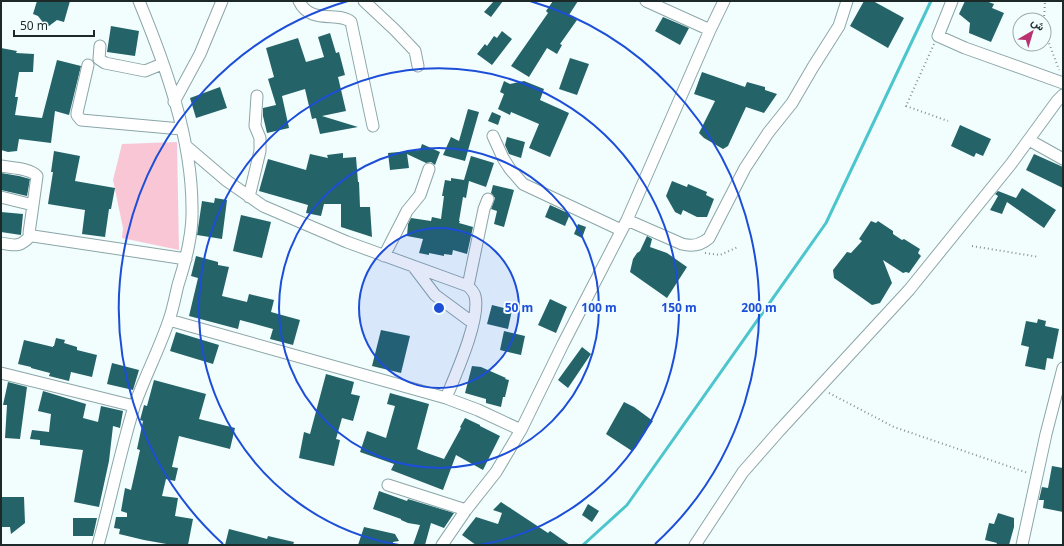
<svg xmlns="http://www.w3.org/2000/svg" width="1064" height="546" viewBox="0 0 1064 546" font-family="'Noto Sans',Vazirmatn,sans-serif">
<rect width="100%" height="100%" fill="#f2fdfe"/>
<path fill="#f9c6d6" d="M177 142 179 250 122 238 123 228 113 180 122 144Z"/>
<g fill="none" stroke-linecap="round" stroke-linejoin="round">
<path stroke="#4cc5cc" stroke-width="3" d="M583 545 627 505 826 223 931 1"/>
</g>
<path fill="#246468" d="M37 1H70L64 22 57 20 49 26 45 25 38 16 33 14Z
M494 1H503L491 17 484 12Z
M553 1H578L569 15 577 20 560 44 562 45 557 54 547 48 529 77 511 66 548 13 546 11Z
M864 1H873L904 18 888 48 850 26Z
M965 1H986L994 4 992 8 1004 13 991 42 969 33 970 23 959 14Z
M663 17 689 28 680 45 655 31Z
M111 26 139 31 135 56 107 52Z
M502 31 512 39 492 65 477 54 485 44 487 46 494 36 497 38Z
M330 33 336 53 339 52 345 75 338 77 346 111 322 116 358 127 320 134 316 118 312 119 305 89 282 96 289 128 267 133 263 116V108L276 105 268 79 274 77 266 48 298 38 306 62 324 57 318 37Z
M1 48 17 51 16 53 34 54 33 72H19L15 97H18L15 115 42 118 57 60 81 66 69 115 55 111 51 143 19 139 17 151 8 152 1 150Z
M570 58 589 64 577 95 559 89Z
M702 72 745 87 747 82 765 87V90L777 94 764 113 746 107 728 146 723 149 704 138 699 133 715 101 694 94Z
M504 81 510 84 524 81 544 89 540 100 569 113 550 157 529 148 539 124 511 112 510 115 498 109 504 94 500 92Z
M220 87 227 108 196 118 190 98Z
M468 109 479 112 465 161 443 155 451 137 459 141Z
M492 112 501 116 498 125 488 121Z
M960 125 991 139 983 156 976 153 974 157 951 146Z
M507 137 525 142 521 158 509 154 505 145Z
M422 144 440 152 435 165 431 162 426 163 407 154 409 168 390 170 388 153 420 150Z
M54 151 80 156 75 181 115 188 111 209H109L105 237 82 234 85 210 48 204 53 172H51Z
M343 153V158L356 157 358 182H359L360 207H370L372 237 341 227V204H324L321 216 306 213 308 205 259 191 268 159 306 170 310 154 328 158 327 155Z
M1034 154 1063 167V188L1026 170Z
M471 156 494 163 486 187 469 181 466 198 463 197 459 221H460L459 223 473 227 467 254 453 250 452 255 444 254V256L429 253V255L419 253 423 239 407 236 408 224 411 218 431 221 432 217 441 219 444 196H442L445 180 451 181V178L464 180Z
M1 173 19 176 30 179 27 196 1 190Z
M672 181 687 187 688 184 707 192 706 195 714 199 707 217H697L683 210 681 215 675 212 666 196Z
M493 185 514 190 504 227 494 224 497 211 491 209 495 198 491 193Z
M1022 188 1056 210 1044 228 1007 202 1002 214 990 210 998 196 995 194 998 191 1016 198Z
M215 198 227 200 222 239 197 235 202 201 214 203Z
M550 205 570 214 565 226 545 217Z
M1 212 23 214 21 235 1 232Z
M241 215 271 222 262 258 233 251Z
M871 221 876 223 878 221 893 231V234L902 240 904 239 920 249 918 253 921 256 909 273 906 272 903 273 883 260 892 283 880 303 872 305 834 278 833 270 847 252 851 253 862 241 859 239Z
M578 224 586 227 582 238 574 234Z
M647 236 652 239 650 247 667 253 687 267 667 298 630 272 633 259 637 253 640 251Z
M196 256 218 262V265L229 267 222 296 247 302 249 294 274 300 271 312 300 320 293 345 270 339 273 329 240 320 238 329 189 316 198 278 191 276Z
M550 299 567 307 556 333 538 325Z
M492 305 512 310 508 329 487 324Z
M1038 319 1046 321 1045 326 1059 329 1053 359 1047 358 1045 370 1025 366 1029 347 1021 345 1026 321 1037 323Z
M381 330 410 336 401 373 372 366Z
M504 331 525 336 521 355 500 350Z
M176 332 219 345 213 364 170 351Z
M56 338 65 340 64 343 77 347V350L97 355 92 377 71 372 69 381 49 376 50 373 31 368V367L18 364 24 340 53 347V346H54Z
M582 347 591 354 568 388 558 380Z
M112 363 139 370 133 390 107 384Z
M472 366 481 367 506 378 505 379 509 380 505 397H503L501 407 486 403V399L465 393Z
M326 374 354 382 351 394 360 396 353 421 342 418 336 439 340 440 334 466 299 458 304 432 310 434Z
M154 380 206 394 199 419 235 428 230 449 179 436 172 467 178 468 175 481 166 479 162 496 178 498 175 516 193 519 188 545H172L144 540 119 534 120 529 114 528 116 517H127V513L121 511 125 488 131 490 140 450 137 449 143 421 140 420 144 405 147 406Z
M8 382 27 387 20 439 5 438 7 405H3Z
M43 391 86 404 83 418 98 422 101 406 123 411 120 428 113 426 109 461 99 507 74 502 83 450 40 445V440L30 439 32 430 49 432 51 414 38 411Z
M390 393 429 404 417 449 424 452 444 459 461 428 460 427 465 418 480 425V426L500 436 483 470 456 455 443 490 391 470 394 464 360 452 367 431 386 438 395 406 387 404Z
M624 402 634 407 653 421 632 451 606 434Z
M1052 466 1063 468V512L1043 508 1044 500H1039L1042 487 1048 488Z
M379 491 407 501 408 499 454 513 444 528 431 523 425 545H413L420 525 408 523 401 520V519L373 509Z
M1 497H24L25 523 11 534 10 527H1Z
M501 502 548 533 550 531 570 545H476L462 535 476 517 498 524 502 513 493 510Z
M588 504 599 511 592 522 582 515Z
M998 513 1014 518V527L1009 545H996L997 543 985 540 989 523 994 524Z
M73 518H97L93 536H73Z
M364 527 395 534 399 541 393 542V545H358Z
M229 529 267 539 268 536 294 542 293 545H225Z"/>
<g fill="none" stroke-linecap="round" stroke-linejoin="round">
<g stroke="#8ba6a8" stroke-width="13">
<path id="minor" d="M299 1C310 25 339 11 351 22L373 126
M364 1 395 30 415 51 418 66
M646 1 710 30
M952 1 938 36 965 48 1063 83
M100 46 99 59 105 63 145 71 162 64
M88 65 77 113V115L81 120 181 129
M174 102 200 54 222 1
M493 136 503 158 510 169 523 184 621 230
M1029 140 1063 159
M186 146 227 181 263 206 347 242 468 286C471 289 474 292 475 296 481 319 455 376 446 398
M1 166C12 168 30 168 37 176L33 205
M1 197 33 205 29 233 30 235 33 236 186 259
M249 197 260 151V138L255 126 257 96
M627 220 682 244C693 247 701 245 709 238L745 168 768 133 792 103 813 67 839 26 847 1
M1 243C16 246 21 247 31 235
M384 256 407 211 420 195 429 169
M413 266 435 295 473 323
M468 286 484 209 488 199
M169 320 446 398 478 410 521 430
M1 373 134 406
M388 485 466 510
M98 545C111 499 120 452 134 407 144 378 159 350 169 320 173 309 175 297 178 285 186 260 193 234 192 208 192 138 165 64 139 1
M442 545 466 510 496 472 521 430 563 344 627 220 710 30 724 1
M695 545 743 472 779 431 909 290 1011 164 1057 101 1063 95
M1022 545 1046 434 1063 368"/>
</g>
<path stroke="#859090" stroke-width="2" stroke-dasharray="1 3" stroke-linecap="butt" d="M1044 20 1046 35 1059 70
M1044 20 1045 1
M934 44 906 106 948 121
M972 246 1039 257
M705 253 720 255 738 247
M829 393 894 427 1028 473"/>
<use href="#minor" stroke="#fff" stroke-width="11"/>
</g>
<circle cx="439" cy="308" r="80" fill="#1d4ed8" fill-opacity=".12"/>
<g fill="none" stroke="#1d4ed8" stroke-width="2">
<circle cx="439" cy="308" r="80"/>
<circle cx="439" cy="308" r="160"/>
<path d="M399 545A240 240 0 1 1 479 545"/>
<path d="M223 544A320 320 0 0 1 348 1M530 1A320 320 0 0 1 655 544"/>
</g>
<circle cx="439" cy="308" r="6" fill="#1d4ed8" stroke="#f2fdfe" stroke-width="2"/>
<g font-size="12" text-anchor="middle" font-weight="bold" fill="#1d4ed8" stroke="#f2fdfe" stroke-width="4" stroke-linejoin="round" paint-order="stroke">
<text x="519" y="312">50 m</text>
<text x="599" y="312">100 m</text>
<text x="679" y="312">150 m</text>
<text x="759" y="312">200 m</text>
</g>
<rect width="1064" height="546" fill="none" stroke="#1d2828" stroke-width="4"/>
<g transform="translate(1032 32) rotate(38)"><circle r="19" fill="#f2fdfe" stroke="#9da8a8"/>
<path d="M0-3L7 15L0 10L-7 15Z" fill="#bb3270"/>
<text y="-6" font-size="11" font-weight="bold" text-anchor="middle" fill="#1d2828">ش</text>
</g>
<path d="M14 30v6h80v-6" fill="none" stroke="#1d2828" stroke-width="2"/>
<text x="20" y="30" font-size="12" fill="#1d2828" stroke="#f2fdfe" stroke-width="3" paint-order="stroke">50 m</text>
</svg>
